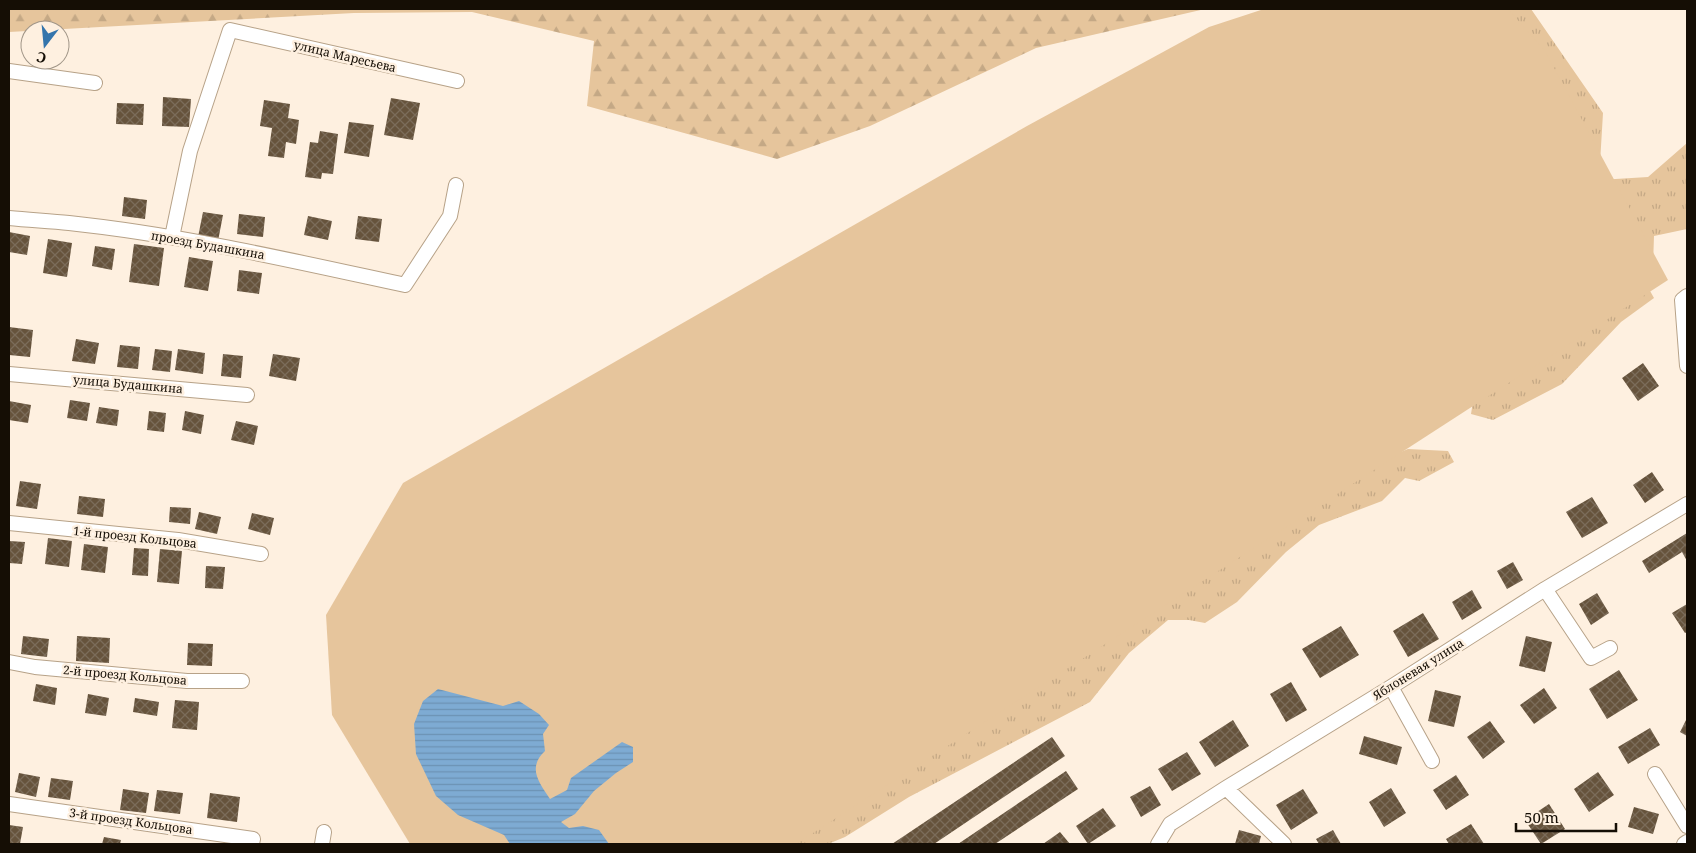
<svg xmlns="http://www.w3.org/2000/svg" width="1696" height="853" viewBox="0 0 1696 853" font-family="'Noto Serif',serif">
<defs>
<pattern id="grass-tufts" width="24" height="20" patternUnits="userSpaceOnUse" patternTransform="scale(1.25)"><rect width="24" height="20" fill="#e6c59c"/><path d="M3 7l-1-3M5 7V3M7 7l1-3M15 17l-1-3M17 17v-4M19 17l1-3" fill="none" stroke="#c4a885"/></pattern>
<pattern id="forest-firs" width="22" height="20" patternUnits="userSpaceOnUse" patternTransform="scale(1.25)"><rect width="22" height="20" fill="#e6c59c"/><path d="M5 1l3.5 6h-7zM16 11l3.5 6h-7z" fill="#c4a885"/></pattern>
<pattern id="water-rules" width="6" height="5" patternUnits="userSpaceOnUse" patternTransform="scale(1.25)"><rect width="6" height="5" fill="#7eabd3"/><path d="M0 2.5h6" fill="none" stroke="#6c92b4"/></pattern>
<pattern id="building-cross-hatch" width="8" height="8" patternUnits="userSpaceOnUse" patternTransform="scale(1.25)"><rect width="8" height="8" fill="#66533c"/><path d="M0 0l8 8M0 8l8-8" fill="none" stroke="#7b6c5a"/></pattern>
</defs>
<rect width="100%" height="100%" fill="#fef0e0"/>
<path fill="url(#grass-tufts)" d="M1424 9H1531L1603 113 1599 180 1648 177 1687 143V229L1654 236 1653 266H1636L1654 298 1621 322 1562 384 1493 420 1471 414 1476 383Z
M1408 449 1448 451 1454 462 1419 481 1405 478 1382 501 1319 525 1286 552 1237 602 1205 623 1189 620H1168L1129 653 1090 702 909 797 845 837 828 844H780L1348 474Z"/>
<path fill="url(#forest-firs)" d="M9 9H1205L1036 48 870 126 777 159 587 106 594 41 472 12 354 13 9 32Z"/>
<path fill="#e6c59c" d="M1264 9H1508L1545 51 1668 280 796 844H410L332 715 326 615 403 483 1027 126 1209 27Z"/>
<path fill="url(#water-rules)" d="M438 689 503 706 519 701 539 714 549 725 543 734 545 751C527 768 539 782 550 799L567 790 571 778 622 742 633 747V762L616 773 594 791 575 814 561 822 569 828 583 826 599 830 609 844H510L504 835 458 815 436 796 416 754 414 724 423 701Z"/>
<path fill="url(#building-cross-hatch)" d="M163 97 191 99 189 127 162 126Z
M391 98 420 103 413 140 384 135Z
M264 100 290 104 288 118 299 120 296 144 286 142 284 158 268 156 272 128 260 126Z
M117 103 144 104 143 125 116 124Z
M349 122 374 125 369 157 344 153Z
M320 131 338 134 333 174 322 173 321 179 305 177 310 142 318 143Z
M124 197 147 200 145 219 122 216Z
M203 212 223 215 218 241 198 237Z
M239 214 265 217 263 237 237 234Z
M308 216 332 221 328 240 304 235Z
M358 216 382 219 379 242 355 239Z
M9 232 30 236 27 255 9 252Z
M48 239 72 243 67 277 43 273Z
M134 244 164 248 159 286 129 282Z
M95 246 115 249 112 270 92 266Z
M189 257 213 261 208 291 184 287Z
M239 270 262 273 259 294 237 291Z
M9 327 33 330 30 357 9 355Z
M76 339 99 343 95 364 72 361Z
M120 345 140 347 138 369 117 367Z
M155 349 172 351 170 372 152 370Z
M178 349 205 353 203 374 175 370Z
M223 354 243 356 241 378 221 376Z
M273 354 300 358 296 381 269 376Z
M1643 363 1659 386 1638 401 1622 378Z
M70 400 90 403 87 421 67 418Z
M9 401 31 405 28 423 9 420Z
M99 407 119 410 117 426 96 423Z
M149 411 166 413 164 432 147 430Z
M185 411 204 415 201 434 182 430Z
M236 421 258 426 254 445 231 440Z
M1652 472 1664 490 1645 503 1633 485Z
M20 481 41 484 37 509 16 506Z
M79 496 105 499 103 517 77 514Z
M1592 497 1608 523 1582 538 1566 512Z
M170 507 191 508 190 524 169 522Z
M199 512 221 517 217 534 195 529Z
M252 513 274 518 270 535 248 529Z
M1687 533V561L1682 552 1649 573 1642 561Z
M48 538 72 541 69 567 45 564Z
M9 541 25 542 22 564 9 563Z
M84 544 108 547 105 573 81 570Z
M134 548 149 549 148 576 132 575Z
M160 549 182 551 179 584 157 582Z
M1513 562 1523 580 1507 589 1497 571Z
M206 566 225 567 223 589 205 588Z
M1472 590 1482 608 1462 620 1452 602Z
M1597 593 1609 613 1591 625 1579 604Z
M1687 604V632L1685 633 1672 613Z
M1423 613 1439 639 1408 657 1393 631Z
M1341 626 1359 655 1320 678 1302 649Z
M23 636 49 639 47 657 21 654Z
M77 636 110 638 109 663 76 661Z
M1526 636 1552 642 1545 672 1519 666Z
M188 643 213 644 212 666 187 665Z
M1619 670 1638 700 1607 719 1589 689Z
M1291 682 1307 710 1286 722 1270 694Z
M36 684 57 688 55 705 33 701Z
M1544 688 1557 708 1534 724 1520 705Z
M1435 690 1461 696 1454 727 1428 721Z
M88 694 109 698 106 716 85 713Z
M135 698 159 702 157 716 133 712Z
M175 700 199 702 197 730 172 728Z
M1687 718V736L1680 732Z
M1233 720 1249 746 1215 767 1199 742Z
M1490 721 1505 742 1483 759 1467 737Z
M1650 728 1660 745 1628 764 1618 747Z
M1364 736 1402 747 1397 765 1359 754Z
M1052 737 1065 756 934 844H892Z
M1187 752 1201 774 1172 791 1158 769Z
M1066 771 1078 789 995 844H958Z
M1598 772 1614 795 1589 812 1574 789Z
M19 773 40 777 36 797 15 792Z
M1456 775 1469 795 1446 810 1433 790Z
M51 778 73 781 70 800 48 797Z
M1150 786 1161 805 1141 817 1130 797Z
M1391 788 1406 813 1384 827 1369 802Z
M123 789 149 793 146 813 120 810Z
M1303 789 1318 813 1291 830 1276 805Z
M157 790 183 793 180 814 154 811Z
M210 793 240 797 237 822 207 818Z
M1549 804 1565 829 1541 844 1525 820Z
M1634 807 1659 814 1653 834 1628 827Z
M1103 808 1116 826 1088 844 1076 826Z
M1471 824 1484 844H1449L1446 839Z
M9 825 23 827 20 844H9Z
M1239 830 1261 836 1259 844H1235Z
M1333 830 1341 844H1319L1316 839Z
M1060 832 1070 844H1043Z
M104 837 121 840 120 844H102Z"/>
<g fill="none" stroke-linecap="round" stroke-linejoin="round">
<g stroke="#b7a288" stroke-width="16">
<path id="minor" d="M9 71 95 83
M9 218C29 220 49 221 69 223 182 235 294 261 405 285L450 216 456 185
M172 237 190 151 230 30 457 81
M1687 296 1682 300 1687 366
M9 374 247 395
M9 523 178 540 261 554
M1545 589 1591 658 1610 648
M9 662 35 667 187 681H242
M1391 687 1432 761
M1655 774 1687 826
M1226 788 1284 844
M9 804 253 839 252 844
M322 844 324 832
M1158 844 1170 824 1226 788 1391 687 1545 589 1687 504
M1684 844 1687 842"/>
</g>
<use href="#minor" stroke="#fff" stroke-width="14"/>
</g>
<g text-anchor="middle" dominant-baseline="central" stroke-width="5" stroke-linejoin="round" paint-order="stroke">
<g font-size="12" fill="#150e05" stroke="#fef0e0">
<text transform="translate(345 56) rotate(13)">улица Маресьева</text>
<text transform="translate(208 245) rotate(10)">проезд Будашкина</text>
<text transform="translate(128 384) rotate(5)">улица Будашкина</text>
<text transform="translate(135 537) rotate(6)">1-й проезд Кольцова</text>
<text transform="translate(1418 669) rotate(-32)">Яблоневая улица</text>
<text transform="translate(125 675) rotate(5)">2-й проезд Кольцова</text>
<text transform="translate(131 821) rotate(8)">3-й проезд Кольцова</text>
</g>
</g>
<rect width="1696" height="853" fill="none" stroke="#150e05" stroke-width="20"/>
<g transform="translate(45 45) rotate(196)"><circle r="24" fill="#fef0e0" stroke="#a19688"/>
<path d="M0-4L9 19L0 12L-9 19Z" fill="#3475ac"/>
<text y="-8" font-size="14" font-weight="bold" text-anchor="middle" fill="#150e05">С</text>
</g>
<path d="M1516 823v8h100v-8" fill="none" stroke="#150e05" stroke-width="2.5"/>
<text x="1524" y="823" font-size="15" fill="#150e05" stroke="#fef0e0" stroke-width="4" paint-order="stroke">50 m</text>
</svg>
